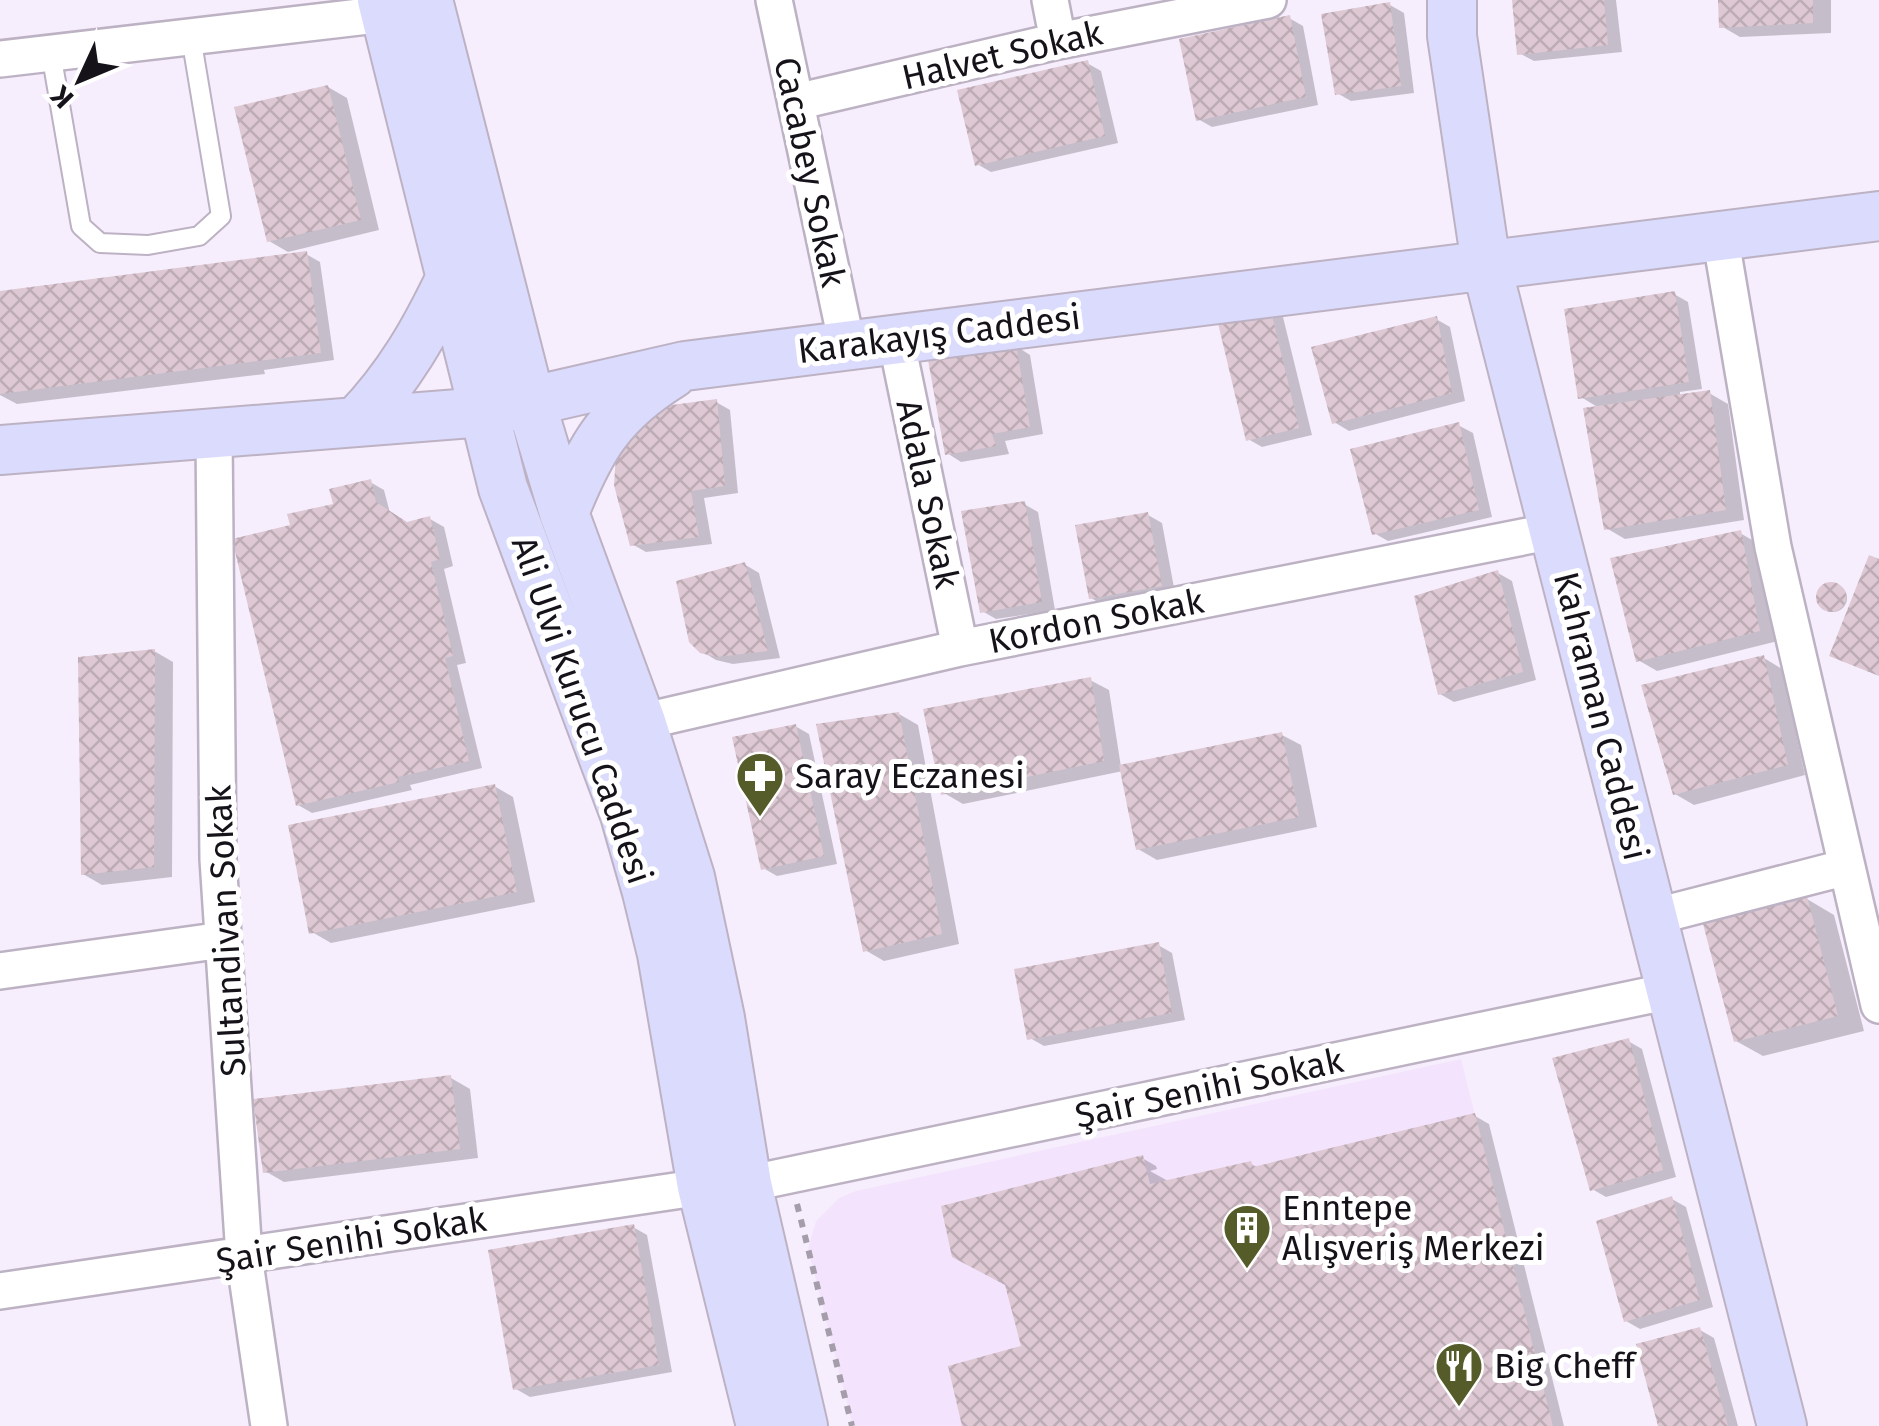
<svg xmlns="http://www.w3.org/2000/svg" width="1879" height="1426" viewBox="0 0 1879 1426" font-family="'Fira Sans',sans-serif">
<defs>
<pattern id="building-cross-hatch" width="8" height="8" patternUnits="userSpaceOnUse" patternTransform="scale(2.5)"><rect width="8" height="8" fill="#ddc8d3"/><path d="M0 0l8 8M0 8l8-8" fill="none" stroke="#bdabb5"/></pattern>
</defs>
<rect width="100%" height="100%" fill="#f7eefd"/>
<path fill="#f3e3fc" d="M1461 1059 1553 1426H853L808 1249 816 1221 839 1198 856 1191Z"/>
<path fill="#0003" d="M1514 0H1616L1622 52 1534 61 1519 53Z
M1720 0H1831V33L1740 37 1721 26Z
M1390 5 1404 13 1414 93 1351 101 1337 93Z
M1289 18 1303 26 1318 105 1212 127 1198 119Z
M1087 63 1101 71 1118 143 991 172 977 164Z
M328 87 347 98 379 230 288 252 269 241Z
M306 254 320 262 334 360 264 370 265 374 17 404 0 395V294Z
M1674 294 1688 302 1702 389 1680 392V397L1709 393 1728 404 1744 520 1625 539 1606 528 1599 408 1581 397Z
M1269 309 1283 317 1312 435 1262 447 1248 439Z
M1436 319 1450 327 1465 401 1349 431 1334 422Z
M1016 346 1030 355 1043 434 1005 441 1009 454 961 462 947 453Z
M716 402 730 410 738 493 704 498 712 544 646 552 632 544Z
M1458 425 1473 433 1492 517 1388 541 1374 533Z
M370 482 384 490 390 513 408 524 430 519 444 527 453 566 444 569 466 663 457 665 482 768 410 785 412 790 312 813 298 805 293 527 336 506Z
M1024 504 1038 512 1055 610 996 619 982 611Z
M1148 515 1162 523 1175 593 1105 606 1091 598Z
M1740 533 1759 544 1778 641 1657 671 1638 660Z
M744 564 759 573 780 658 733 664 716 660 701 651Z
M1498 573 1512 581 1536 680 1454 702 1440 694Z
M1819 598a14 14 0 1 1 28 0a14 14 0 1 1-28 0Z
M154 651 173 662 172 877 102 885 83 874Z
M1764 658 1782 669 1805 775 1694 805 1675 794Z
M1090 680 1109 690 1121 767 1282 735 1301 745 1317 827 1157 860 1138 849 1123 771 963 804 944 793Z
M899 714 918 725 959 944 884 961 865 950Z
M795 726 809 734 837 864 777 876 763 868Z
M494 786 513 797 535 902 331 943 312 932Z
M1807 899 1834 915 1864 1031 1763 1056 1736 1041Z
M1158 945 1172 953 1185 1020 1044 1046 1030 1038Z
M1628 1041 1642 1049 1676 1177 1606 1197 1592 1189Z
M451 1078 470 1089 478 1158 284 1182 265 1171Z
M1475 1116 1489 1124 1564 1426H965L1024 1347 1142 1158 1156 1166 1157 1169 1150 1171 1168 1181 1251 1164 1259 1168Z
M1672 1199 1686 1207 1713 1307 1640 1329 1626 1321Z
M633 1227 647 1235 672 1372 530 1397 516 1389Z
M1700 1330 1714 1338 1738 1426H1660Z"/>
<path fill="url(#building-cross-hatch)" d="M1512 0H1604L1608 45 1517 55Z
M1718 0H1813V23L1719 28Z
M1390 2 1401 86 1335 95 1321 14Z
M1290 15 1306 97 1196 121 1179 39Z
M1088 60 1105 136 975 166 957 90Z
M328 85 361 220 267 242 234 107Z
M307 251 321 353 0 394V291Z
M1675 291 1689 382 1578 399 1564 309Z
M1270 307 1299 428 1246 441 1217 319Z
M1437 316 1452 393 1332 424 1311 347Z
M1016 344 1030 427 992 434 996 446 945 455 928 360Z
M1710 390 1726 510 1604 530 1583 408Z
M717 399 725 486 691 491 699 537 630 546 614 485 616 454 664 406Z
M1459 422 1479 510 1372 535 1350 449Z
M371 479 376 502 407 522 430 516 440 559 431 562 453 656 445 658 469 761 398 777 399 782 296 806 232 539 290 525 287 514 333 504 329 489Z
M1025 501 1042 602 980 613 961 511Z
M1148 512 1162 586 1089 599 1075 525Z
M1741 530 1760 631 1636 662 1610 558Z
M1869 555 1879 559V676L1829 656Z
M745 562 768 651 717 657 700 653 689 642 676 581Z
M1498 570 1523 672 1438 695 1414 596Z
M1816 597a15 15 0 1 1 30 0a15 15 0 1 1-30 0Z
M155 649 154 867 81 875 78 657Z
M1764 655 1788 765 1673 795 1641 685Z
M1091 677 1104 761 941 795 923 709Z
M899 712 942 934 863 952 816 724Z
M796 724 824 856 761 870 732 737Z
M1282 732 1299 817 1136 850 1119 765Z
M495 784 517 892 309 934 288 825Z
M1807 896 1838 1016 1734 1042 1703 924Z
M1159 942 1172 1013 1027 1040 1014 969Z
M1629 1038 1663 1170 1590 1191 1552 1058Z
M451 1075 460 1149 263 1173 253 1099Z
M1475 1113 1553 1426H962L948 1366 1021 1346 1005 1285 952 1257 941 1206 1143 1155 1150 1184 1251 1161 1253 1167Z
M1672 1196 1700 1300 1624 1322 1596 1221Z
M634 1224 659 1365 513 1390 488 1250Z
M1700 1327 1728 1426H1658L1636 1344Z"/>
<g fill="none" stroke-linecap="round" stroke-linejoin="round">
<g stroke="#bdb2c3" stroke-width="22">
<path id="lane" d="M51 53 81 226 100 243 148 245 199 236 221 216 191 37"/>
</g>
<g stroke="#bdb2c3" stroke-width="40">
<path id="street" d="M774 0 847 345
M1050 0 1058 41
M0 59 385 14
M796 102 1058 41 1268 0
M1720 235 1773 547 1879 1005
M896 339 960 648
M214 435 218 859 244 1256 269 1426
M641 722 960 648 1553 531
M1653 917 1847 867
M0 971 223 940
M747 1184 1670 991
M0 1291 702 1187"/>
</g>
<g stroke="#bdb2c3" stroke-width="52">
<path id="secondary" d="M382 0 503 488 625 815 647 892 662 954 702 1187 761 1426
M428 0 530 400 564 513 641 722 690 877 720 1018 747 1184 803 1426
M1452 0V36L1486 264 1782 1426
M356 422C399 378 426 330 452 275
M0 450 484 412 685 366 1879 216
M564 513C590 447 611 412 672 374"/>
</g>
<path stroke="#a59eaa" stroke-width="6" stroke-dasharray="8 8" stroke-linecap="butt" d="M797 1204 852 1426"/>
<use href="#lane" stroke="#fff" stroke-width="18"/>
<use href="#street" stroke="#fff" stroke-width="35"/>
<use href="#secondary" stroke="#dbdbfe" stroke-width="48"/>
</g>
<defs>
<g id="pharmacy-pin" transform="scale(2.5)"><path d="M0 17L-7.5 6A9.5 9.5 0 1 1 7.5 6Z" fill="#555b29" stroke="#fff"/><path d="M-2-6h4v4h4v4h-4v4h-4v-4h-4v-4h4Z" fill="#fff"/></g>
<g id="building-pin" transform="scale(2.5)"><path d="M0 17L-7.5 6A9.5 9.5 0 1 1 7.5 6Z" fill="#555b29" stroke="#fff"/><path d="M-4-6H4V6H1V3H-1V6H-4ZM-2.5-4.3h1.7v1.8h-1.7ZM.8-4.3h1.7v1.8H.8ZM-2.5-1h1.7V.8h-1.7ZM.8-1h1.7V.8H.8Z" fill="#fff"/></g>
<g id="restaurant-pin" transform="scale(2.5)"><path d="M0 17L-7.5 6A9.5 9.5 0 1 1 7.5 6Z" fill="#555b29" stroke="#fff"/><path d="M-5-6h1v4h1v-4h1v4h1v-4h1v5L-1.5 .5V6h-2V.5L-5-1ZM5-6V6H3V1.5H1.5Q1.5-4 5-6Z" fill="#fff"/></g>
</defs>
<g fill-rule="evenodd">
<use href="#pharmacy-pin" x="760" y="776"/>
<use href="#building-pin" x="1247" y="1228"/>
<use href="#restaurant-pin" x="1459" y="1366"/>
</g>
<g text-anchor="middle" dominant-baseline="central" stroke-width="10" stroke-linejoin="round" paint-order="stroke">
<g font-size="35" fill="#161219" stroke="#fff">
<text transform="translate(1002 55) rotate(-13)">Halvet Sokak</text>
<text transform="translate(810 172) rotate(78)">Cacabey Sokak</text>
<text transform="translate(939 334) rotate(-7)">Karakayış Caddesi</text>
<text transform="translate(928 494) rotate(78)">Adala Sokak</text>
<text transform="translate(1096 621) rotate(-11)">Kordon Sokak</text>
<text transform="translate(582 710) rotate(71)">Ali Ulvi Kurucu Caddesi</text>
<text transform="translate(1601 716) rotate(76)">Kahraman Caddesi</text>
<text transform="translate(226 931) rotate(-93)">Sultandivan Sokak</text>
<text transform="translate(1209 1088) rotate(-12)">Şair Senihi Sokak</text>
<text transform="translate(351 1240) rotate(-9)">Şair Senihi Sokak</text>
</g>
<g font-size="35" fill="#161219" stroke="#fff" text-anchor="start">
<text x="795" y="776">Saray Eczanesi</text>
<text x="1282" y="1208">Enntepe<tspan x="1282" dy="40">Alışveriş Merkezi</tspan></text>
<text x="1494" y="1366">Big Cheff</text>
</g>
</g>
<g transform="translate(80 80) rotate(226)" stroke="#ffffff" stroke-width="8" paint-order="stroke">
<path d="M0-8L18 38L0 25L-18 38Z" fill="#161219"/>
<text y="-15" font-size="28" font-weight="bold" text-anchor="middle" fill="#161219">K</text>
</g>
</svg>
